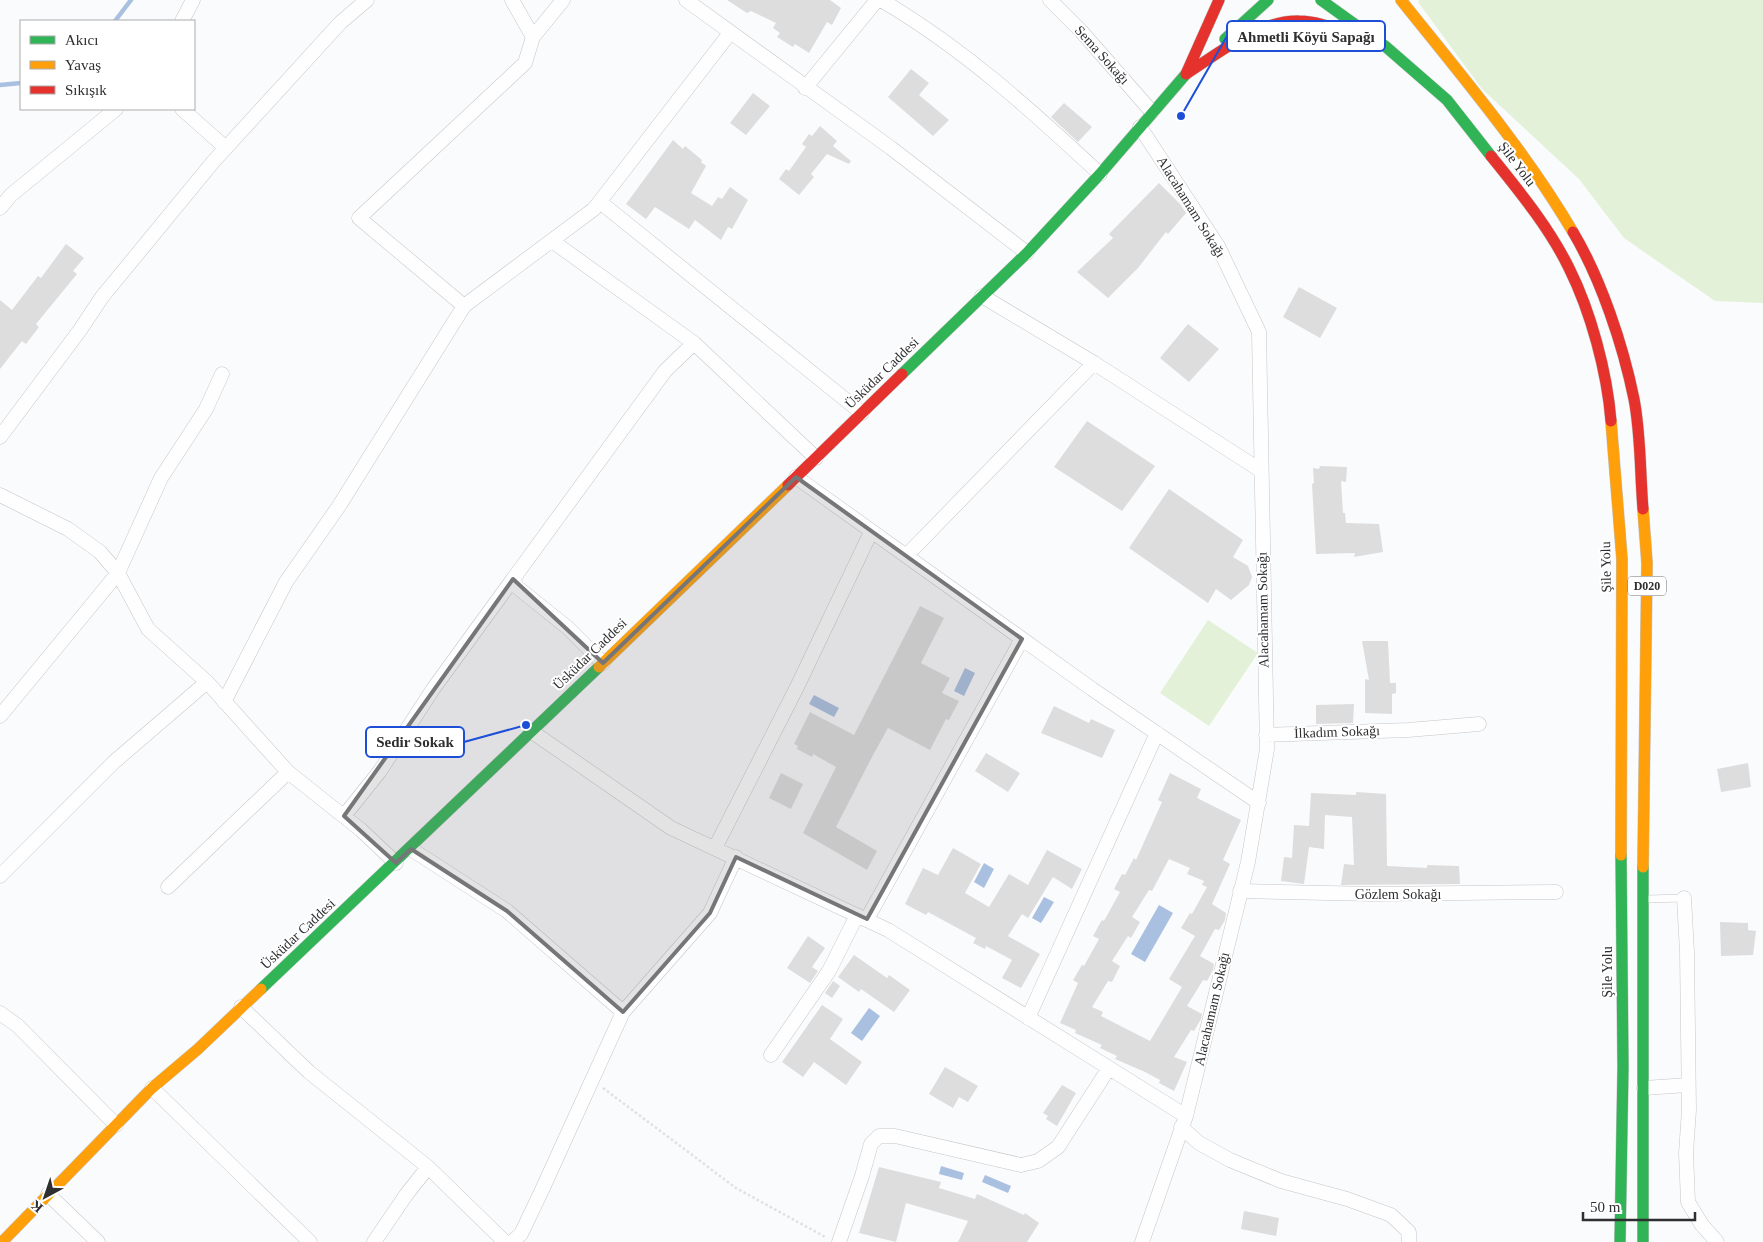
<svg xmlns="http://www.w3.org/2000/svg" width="1763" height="1242" viewBox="0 0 1763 1242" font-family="Georgia,serif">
<rect width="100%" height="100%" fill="#fafbfd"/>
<path fill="#e3f1d8" d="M1419 0H1763V303L1715 301 1624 238 1579 179 1482 89 1418 2Z
M1208 620 1258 653 1209 726 1160 693Z"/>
<path fill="#aac0e1" d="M965 668 975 673 964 696 954 691Z
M814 695 839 708 834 717 809 704Z
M984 863 994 869 984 888 974 882Z
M1044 897 1054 902 1041 923 1032 918Z
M1159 905 1173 913 1145 962 1131 954Z
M869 1008 880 1016 862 1041 851 1033Z
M941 1166 964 1173 962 1180 939 1174Z
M985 1175 1011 1186 1008 1193 982 1182Z"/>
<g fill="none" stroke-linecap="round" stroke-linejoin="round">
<path stroke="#aac0e1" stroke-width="4.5" d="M115 21 131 0
M0 85 21 83"/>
</g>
<path fill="#ddddde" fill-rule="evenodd" d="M727 0H830L841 8 832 25 827 22 809 53 795 44 793 47 777 37 780 33 773 28 776 23 751 11 747 13Z
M911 69 929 83 919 95 949 120 933 136 888 97Z
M753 93 770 106 746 135 730 123Z
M1064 103 1092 127 1078 142 1051 117Z
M820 126 837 141 833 146 851 161 849 164 827 154 811 174 814 177 799 195 779 179 786 169 789 171 806 147 802 144 809 134 812 136Z
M673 140 683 149 685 146 702 160 701 162 706 166 691 193 712 206 718 197 722 199 730 187 748 200 732 229 728 227 721 240 695 220 689 229 655 207 646 219 626 204Z
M1159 183 1180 204 1186 213 1168 234 1166 232 1138 268 1108 298 1077 272 1113 238 1109 234Z
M66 244 84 258 73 271 77 274 36 324 39 327 26 344 22 341 0 369V300L12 310 38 276 41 278Z
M1299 287 1337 308 1320 338 1283 317Z
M1188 324 1219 349 1189 382 1160 358Z
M1087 421 1155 466 1122 511 1054 467Z
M1320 466 1347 467 1346 482 1341 481 1343 513H1345L1346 523 1379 524 1383 552 1354 557 1355 553 1316 554 1312 484 1314 483 1313 468 1319 469Z
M1169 489 1243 540 1233 557 1248 566 1252 577 1249 585 1231 600 1216 589 1208 603 1129 548Z
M920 606 944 618 921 663 950 678 942 693 959 701 949 720 946 719 930 750 888 728 872 757 836 827 877 851 867 870 803 833 836 767 813 754 812 757 797 749 798 746 794 744 810 712 854 735Z
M1362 641H1388L1390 683H1396V693L1392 694V714L1365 713V679L1369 680Z
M1354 704 1353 723 1316 724V705Z
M1054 706 1089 723 1091 719 1115 730 1102 758 1041 733Z
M986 753 1020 773 1008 792 975 771Z
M1748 763 1751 787 1721 792 1717 769Z
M781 773 803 784 791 809 769 798Z
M1170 773 1201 789 1197 798 1241 820 1223 860 1230 864 1212 904 1226 913 1225 920 1219 930 1215 929 1200 956 1214 964 1213 970 1207 981 1203 980 1187 1006 1202 1014 1201 1019 1194 1031 1191 1030 1174 1057 1187 1062 1174 1091 1159 1083 1160 1080 1145 1072 1115 1059 1117 1056 1100 1048 1102 1045 1075 1033 1076 1030 1060 1023 1078 983 1073 980 1082 965 1084 966 1099 939 1093 936 1102 920 1104 921 1120 892 1114 889 1122 874 1125 875 1134 858 1136 860 1162 802 1158 800ZM1169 859 1190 868 1187 874 1204 881 1202 885 1207 887 1192 914 1190 913 1181 928 1195 936 1169 979 1182 987 1150 1041 1101 1016 1103 1012 1092 1007 1108 981 1112 982 1120 966 1112 961 1128 936 1131 938 1140 922 1132 917 1149 890 1152 891Z
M1356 792 1386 794 1387 866 1427 868V865L1459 866 1460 884 1341 885 1344 864 1354 865 1352 817 1325 815 1324 849 1309 847 1304 884 1281 881 1284 857 1292 858 1294 825 1309 826 1311 793 1356 795Z
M953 848 981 864 965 893 989 907 1009 874 1028 885 1047 850 1082 869 1072 889 1053 877 1028 918 1022 914 1008 936 1040 954 1021 988 1002 978 1012 960 986 946 985 949 973 943 976 938 928 912 926 915 905 904 923 868 938 875Z
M1720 922 1748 923V930L1756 931 1753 955 1721 956Z
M808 936 825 948 812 967 818 971 810 983 787 968Z
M854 955 887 978 889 975 910 990 894 1012 861 989 859 992 838 977Z
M833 981 840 986 832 998 825 993Z
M822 1005 843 1019 830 1039 862 1062 846 1085 814 1062 803 1077 782 1062Z
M945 1067 978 1086 968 1102 959 1097 953 1108 929 1094Z
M1062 1085 1076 1093 1057 1126 1046 1119 1048 1116 1043 1113Z
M879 1167 941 1182 939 1188 975 1199 977 1194 1024 1215 1025 1213 1039 1223 1027 1242H958L968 1221 906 1203 896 1242 859 1233Z
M1244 1211 1279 1218 1276 1236 1241 1229Z"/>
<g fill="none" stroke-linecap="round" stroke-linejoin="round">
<g stroke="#c5c6c8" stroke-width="8">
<path id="lane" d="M1647 899 1684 898"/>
</g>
<g stroke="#c5c6c8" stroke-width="15">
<path id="street" d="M686 0 891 148 1027 253
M881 0C963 48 1031 110 1100 174
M1050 0 1081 31 1152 112
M182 21 193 0
M533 37 563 0
M805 88 877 0
M182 109 226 148
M1140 127 1218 246 1259 332 1267 749 1248 862 1186 1116 1142 1242
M600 202 862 413
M0 208 11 195 116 109
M552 241 694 343 816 458
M982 296 1094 363 1260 470
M464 306 359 218 525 63 533 37 512 0
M0 437 80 330 102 297 213 162 341 22 367 0
M796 477 1092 689 1259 803
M0 495 68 529 100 552 118 573 148 629 207 682 288 772 361 830 396 863
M907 555 1094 363
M603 663 568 628 517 587 513 579 665 371 694 343
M224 702 286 582 339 506 464 306 594 209 730 33
M0 716 118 573 161 478 206 409 222 374
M531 731 671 828 888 930 1186 1116
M1266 735 1408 730 1479 724
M344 816 380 771 433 689 513 579
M715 848 797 687 871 532
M411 849 507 911 623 1012
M0 876 114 762 207 682
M168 887 288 772
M1240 891 1373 894 1556 892
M1684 898 1687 952 1689 1110 1686 1153 1688 1202 1702 1225 1717 1242
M867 919 1022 639
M241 1007 309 1072 428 1167 505 1242
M0 1013 18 1026 116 1125
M1028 1018 1157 733
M771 1055 829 971 857 915
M152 1088 310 1242
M1644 1088 1688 1085
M1181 1127 1199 1143 1230 1160 1281 1181 1347 1199 1391 1215 1409 1232V1242
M48 1194 98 1242
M374 1242 406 1195 428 1167
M512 1242 521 1234 542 1190 623 1012 710 913 736 857
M839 1242 862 1176 871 1144 879 1136H895L1021 1165 1038 1161 1058 1147 1109 1068"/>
</g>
<g stroke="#c5c6c8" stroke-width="12">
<path id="fast" d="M1321 0 1385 46 1447 100 1491 156
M1225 39 1268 0
M902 374 1027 253 1100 174 1186 74
M261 989 599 667
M1620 1242 1623 1067 1621 855
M1643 1242V867"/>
</g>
<g stroke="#c5c6c8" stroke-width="12">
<path id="slow" d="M1401 0C1461 75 1524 149 1573 232
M1611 421 1622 559 1621 855
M1643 509 1647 563 1643 867
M599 667 788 485
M2 1242 152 1088 198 1049 261 989"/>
</g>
<g stroke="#c5c6c8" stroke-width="12">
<path id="jam" d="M1186 74C1219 53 1259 20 1299 21 1321 21 1342 32 1362 38
M1186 74 1219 0
M1491 156C1519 191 1549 227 1569 268 1591 312 1607 372 1611 421
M1573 232C1601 279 1623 345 1634 399 1641 435 1640 474 1643 509
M788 485 902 374"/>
</g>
<path stroke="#e0e0e1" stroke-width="2.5" stroke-dasharray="2.5 2.5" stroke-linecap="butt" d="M603 1088 736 1188 827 1238"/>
<use href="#lane" stroke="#fefeff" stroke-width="7"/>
<use href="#street" stroke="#fefeff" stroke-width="14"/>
<use href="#fast" stroke="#30b455" stroke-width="11"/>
<use href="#slow" stroke="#ff9f0a" stroke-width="11"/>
<use href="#jam" stroke="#e5322d" stroke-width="11"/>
</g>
<path fill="#767678" fill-opacity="0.2" stroke="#767678" stroke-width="4" stroke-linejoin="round" d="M796 477 1022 639 867 919 736 857 710 913 623 1012 507 911 411 849 396 863 344 816 513 579 603 663Z"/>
<g text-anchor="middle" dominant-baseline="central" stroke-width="4" stroke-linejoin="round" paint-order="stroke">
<rect fill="#fff" stroke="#6d6d6f" stroke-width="1" x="1628" y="576.5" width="38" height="19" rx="4"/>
<g font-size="12" font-weight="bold" fill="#2f2f31">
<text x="1647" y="586">D020</text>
</g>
<g font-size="14" fill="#2f2f31" stroke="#fff">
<text transform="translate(1102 55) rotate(48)">Sema Sokağı</text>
<text transform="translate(1517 164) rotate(53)">Şile Yolu</text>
<text transform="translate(1191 207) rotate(58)">Alacahamam Sokağı</text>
<text transform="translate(882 373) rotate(-44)">Üsküdar Caddesi</text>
<text transform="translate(1606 567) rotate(-91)">Şile Yolu</text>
<text transform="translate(1263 610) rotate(-91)">Alacahamam Sokağı</text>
<text transform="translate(590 654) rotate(-44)">Üsküdar Caddesi</text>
<text transform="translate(1337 732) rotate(-2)">İlkadım Sokağı</text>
<text x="1398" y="894">Gözlem Sokağı</text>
<text transform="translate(298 934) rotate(-43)">Üsküdar Caddesi</text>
<text transform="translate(1607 972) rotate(-90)">Şile Yolu</text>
<text transform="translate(1212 1009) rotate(-77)">Alacahamam Sokağı</text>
</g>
</g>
<path fill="none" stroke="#1d4ed8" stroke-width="2" d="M1181 116L1227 36M526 725L464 742"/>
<g fill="#1d4ed8" stroke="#fff" stroke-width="2">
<circle cx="1181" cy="116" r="5"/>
<circle cx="526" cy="725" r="5"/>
</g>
<g fill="#fff" stroke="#1d4ed8" stroke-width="2">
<rect x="1227" y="21" width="158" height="30" rx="5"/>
<rect x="366" y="727" width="98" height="30" rx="5"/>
</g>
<g font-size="15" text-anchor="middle" font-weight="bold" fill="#2f2f31">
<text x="1306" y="42">Ahmetli Köyü Sapağı</text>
<text x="415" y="747">Sedir Sokak</text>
</g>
<rect x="20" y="20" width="175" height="90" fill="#ffffff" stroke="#acacad"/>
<rect x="30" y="36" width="25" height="8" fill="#30b455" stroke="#acacad"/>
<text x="65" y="45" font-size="15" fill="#2f2f31">Akıcı</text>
<rect x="30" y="61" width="25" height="8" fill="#ff9f0a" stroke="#acacad"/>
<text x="65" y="70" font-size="15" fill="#2f2f31">Yavaş</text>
<rect x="30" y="86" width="25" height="8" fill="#e5322d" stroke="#acacad"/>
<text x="65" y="95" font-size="15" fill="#2f2f31">Sıkışık</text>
<g transform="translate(45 1197) rotate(220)" stroke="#ffffff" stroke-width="4" paint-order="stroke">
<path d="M0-4L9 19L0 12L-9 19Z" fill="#2f2f31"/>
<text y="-8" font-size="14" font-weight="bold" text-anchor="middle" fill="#2f2f31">K</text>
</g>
<path d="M1583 1212v8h112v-8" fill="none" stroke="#2f2f31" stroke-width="2.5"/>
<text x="1590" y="1212" font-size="15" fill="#2f2f31" stroke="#ffffff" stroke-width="4" paint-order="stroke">50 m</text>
</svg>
